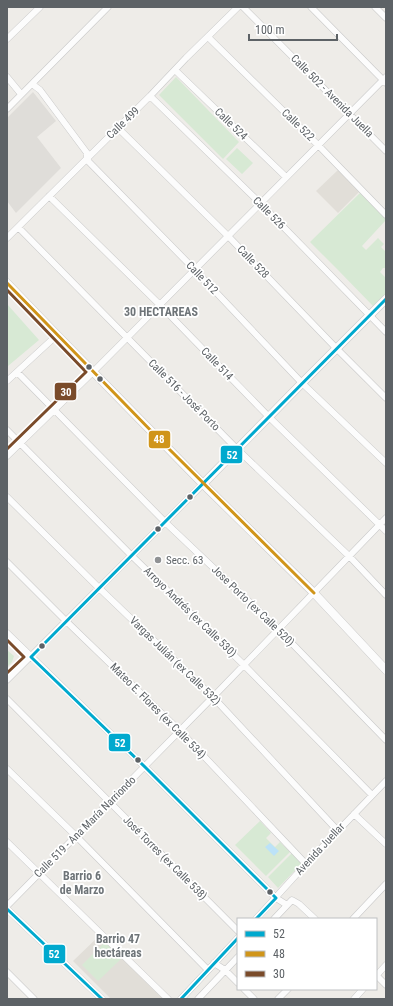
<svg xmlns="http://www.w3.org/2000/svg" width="393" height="1006" viewBox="0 0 393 1006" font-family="'Roboto Condensed',sans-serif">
<rect width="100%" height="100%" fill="#eeece8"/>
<path fill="#dfddd9" d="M33 92 56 121 37 137 61 168 16 213 7 201V118Z"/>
<path fill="#e1ded8" d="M338 170 359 192 338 213 316 191Z
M99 936 163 999H111L73 961Z"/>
<path fill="#d7e9d4" d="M176 77 239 142 223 159 159 95Z
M237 148 253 163 242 174 226 159Z
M360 193 386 218V220L362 246 366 250 378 238 384 244 381 247 386 252V268H383L380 272 386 278V295L377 303 373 306 338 270 310 242Z
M7 304 39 340 8 366 7 365Z
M7 650 14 656 12 662 7 667Z
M260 821 271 833 266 838 275 847 280 842 290 852 266 876 235 845Z
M292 853 302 863 278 888 268 877Z
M105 942 121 959 98 981 82 965Z"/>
<path fill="#bce2f8" d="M270 843 279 851 274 856 265 847Z"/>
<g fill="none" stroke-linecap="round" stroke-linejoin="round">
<g stroke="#c9c9c9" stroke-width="7">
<path id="street" d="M243 7 386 151
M311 7 386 83
M375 7 386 18
M208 37 318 145 386 215
M7 39 40 7
M175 70 286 177
M7 77 21 94
M32 84 40 90 87 153V159L89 162 194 269 302 383 386 463
M150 96 260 203 386 332
M7 109 108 7
M118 128 228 236 337 349 386 398
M49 196 159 304 269 417 386 531
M18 227 237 449 349 556 386 595
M7 238 150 96 186 58 238 7
M17 372 165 522 278 629 386 740
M7 381 57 335
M7 430 132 556 244 665 372 795
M7 456 93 372 386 77
M7 497 99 588 213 697 338 831
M7 562 66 621 180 731 306 864
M7 633 145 767 276 898 287 905
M7 680 203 484
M7 699 238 931
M7 769 76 836 208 970
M354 814 386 844
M7 842 168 999
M7 906 213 697 386 518
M7 909 102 999
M256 919 306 864 386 781
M274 919 292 900 299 904 315 919
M353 919 386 884
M214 963 225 970 238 983
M7 972 34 999
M376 975 386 985
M376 976 386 965
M244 989 254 999
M181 999 238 938
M198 999 238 957
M278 999 288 989
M354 999 363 989"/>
</g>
<g stroke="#cacaca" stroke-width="9">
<path id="secondary" d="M7 283 57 335 203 484 314 593 386 670
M203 484 302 383 386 299"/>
</g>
<use href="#street" stroke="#fcfcfc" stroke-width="6"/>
<use href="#secondary" stroke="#fcfcfc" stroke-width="8"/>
<g stroke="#fff" stroke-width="6">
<path id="bus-1" d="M7 909 102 999
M256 919 276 898 145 767 31 657 386 299
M181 999 238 938"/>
</g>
<g stroke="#fff" stroke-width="6">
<path id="bus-2" d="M7 283 159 439 314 593"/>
</g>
<g stroke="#fff" stroke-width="6">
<path id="bus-3" d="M7 290 86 372 7 449
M7 640 24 657 7 673"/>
</g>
<use href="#bus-1" stroke="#00a9ce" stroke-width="3"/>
<use href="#bus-2" stroke="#d0951a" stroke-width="3"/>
<use href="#bus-3" stroke="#7a4b2a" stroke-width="3"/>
</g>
<g fill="#5d6266" stroke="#fff" stroke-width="1.5">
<circle cx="89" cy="367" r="3.5"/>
<circle cx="100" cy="379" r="3.5"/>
<circle cx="190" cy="497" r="3.5"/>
<circle cx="158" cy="529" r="3.5"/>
<circle cx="42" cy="646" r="3.5"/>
<circle cx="138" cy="760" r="3.5"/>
<circle cx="270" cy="892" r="3.5"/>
</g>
<circle fill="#909294" stroke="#fff" stroke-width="1.5" cx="158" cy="560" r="4"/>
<g text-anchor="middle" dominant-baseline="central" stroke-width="3.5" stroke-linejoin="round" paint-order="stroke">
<g font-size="11" fill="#5d6266" stroke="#fff">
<text transform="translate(332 96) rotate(45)">Calle 502 - Avenida Juella</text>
<text transform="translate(123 123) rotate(-44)">Calle 499</text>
<text transform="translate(231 124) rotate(44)">Calle 524</text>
<text transform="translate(298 125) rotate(44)">Calle 522</text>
<text transform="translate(269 213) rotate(45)">Calle 526</text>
<text transform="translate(253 262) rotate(46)">Calle 528</text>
<text transform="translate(202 278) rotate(46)">Calle 512</text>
<text transform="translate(217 364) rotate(46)">Calle 514</text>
<text transform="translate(184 395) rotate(45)">Calle 516 - José Porto</text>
<text transform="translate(253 606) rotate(44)">Jose Porto (ex Calle 520)</text>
<text transform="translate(190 612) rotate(44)">Arroyo Andrés (ex Calle 530)</text>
<text transform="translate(175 661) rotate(44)">Vargas Julián (ex Calle 532)</text>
<text transform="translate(158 711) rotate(45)">Mateo E. Flores (ex Calle 534)</text>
<text transform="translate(85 827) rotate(-45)">Calle 519 - Ana María Narriondo</text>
<text transform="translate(320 849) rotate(-47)">Avenida Juellar</text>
<text transform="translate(165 858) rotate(45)">José Torres (ex Calle 538)</text>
</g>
<g font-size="11" fill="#5d6266" stroke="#fff" text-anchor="start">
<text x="166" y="560">Secc. 63</text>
</g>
<g font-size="12" font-weight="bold" fill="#6e7478" stroke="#fff">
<text x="161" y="312">30 HECTAREAS</text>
<text x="82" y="876">Barrio 6<tspan x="82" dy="14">de Marzo</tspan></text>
<text x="118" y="939">Barrio 47<tspan x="118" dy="14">hectáreas</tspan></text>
</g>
</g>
<g stroke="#fff" stroke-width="1.5">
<rect x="54" y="382" width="23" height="19" rx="4" fill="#7a4b2a"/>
<rect x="148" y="430" width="23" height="19" rx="4" fill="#d0951a"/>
<rect x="220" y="445" width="23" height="19" rx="4" fill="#00a9ce"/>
<rect x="108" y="733" width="23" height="19" rx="4" fill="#00a9ce"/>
<rect x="43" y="944" width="23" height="20" rx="4" fill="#00a9ce"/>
</g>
<g font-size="11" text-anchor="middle" font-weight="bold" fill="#fff">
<text x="66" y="396">30</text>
<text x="159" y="443">48</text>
<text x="232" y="459">52</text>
<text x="120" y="747">52</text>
<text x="54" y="958">52</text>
</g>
<rect width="393" height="1006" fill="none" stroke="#5d6266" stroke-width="16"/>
<rect x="237" y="918" width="140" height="72" fill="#ffffff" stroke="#bec0c2"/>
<rect x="245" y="931" width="20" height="6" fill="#00a9ce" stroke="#bec0c2"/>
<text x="273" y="938" font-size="12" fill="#5d6266">52</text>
<rect x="245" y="951" width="20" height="6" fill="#d0951a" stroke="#bec0c2"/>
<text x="273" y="958" font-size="12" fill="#5d6266">48</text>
<rect x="245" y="971" width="20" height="6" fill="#7a4b2a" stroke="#bec0c2"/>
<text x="273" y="978" font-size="12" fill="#5d6266">30</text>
<path d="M249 34v6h88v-6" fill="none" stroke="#5d6266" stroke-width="2"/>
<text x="255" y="34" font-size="12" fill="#5d6266" stroke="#ffffff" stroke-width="3" paint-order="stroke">100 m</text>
</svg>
